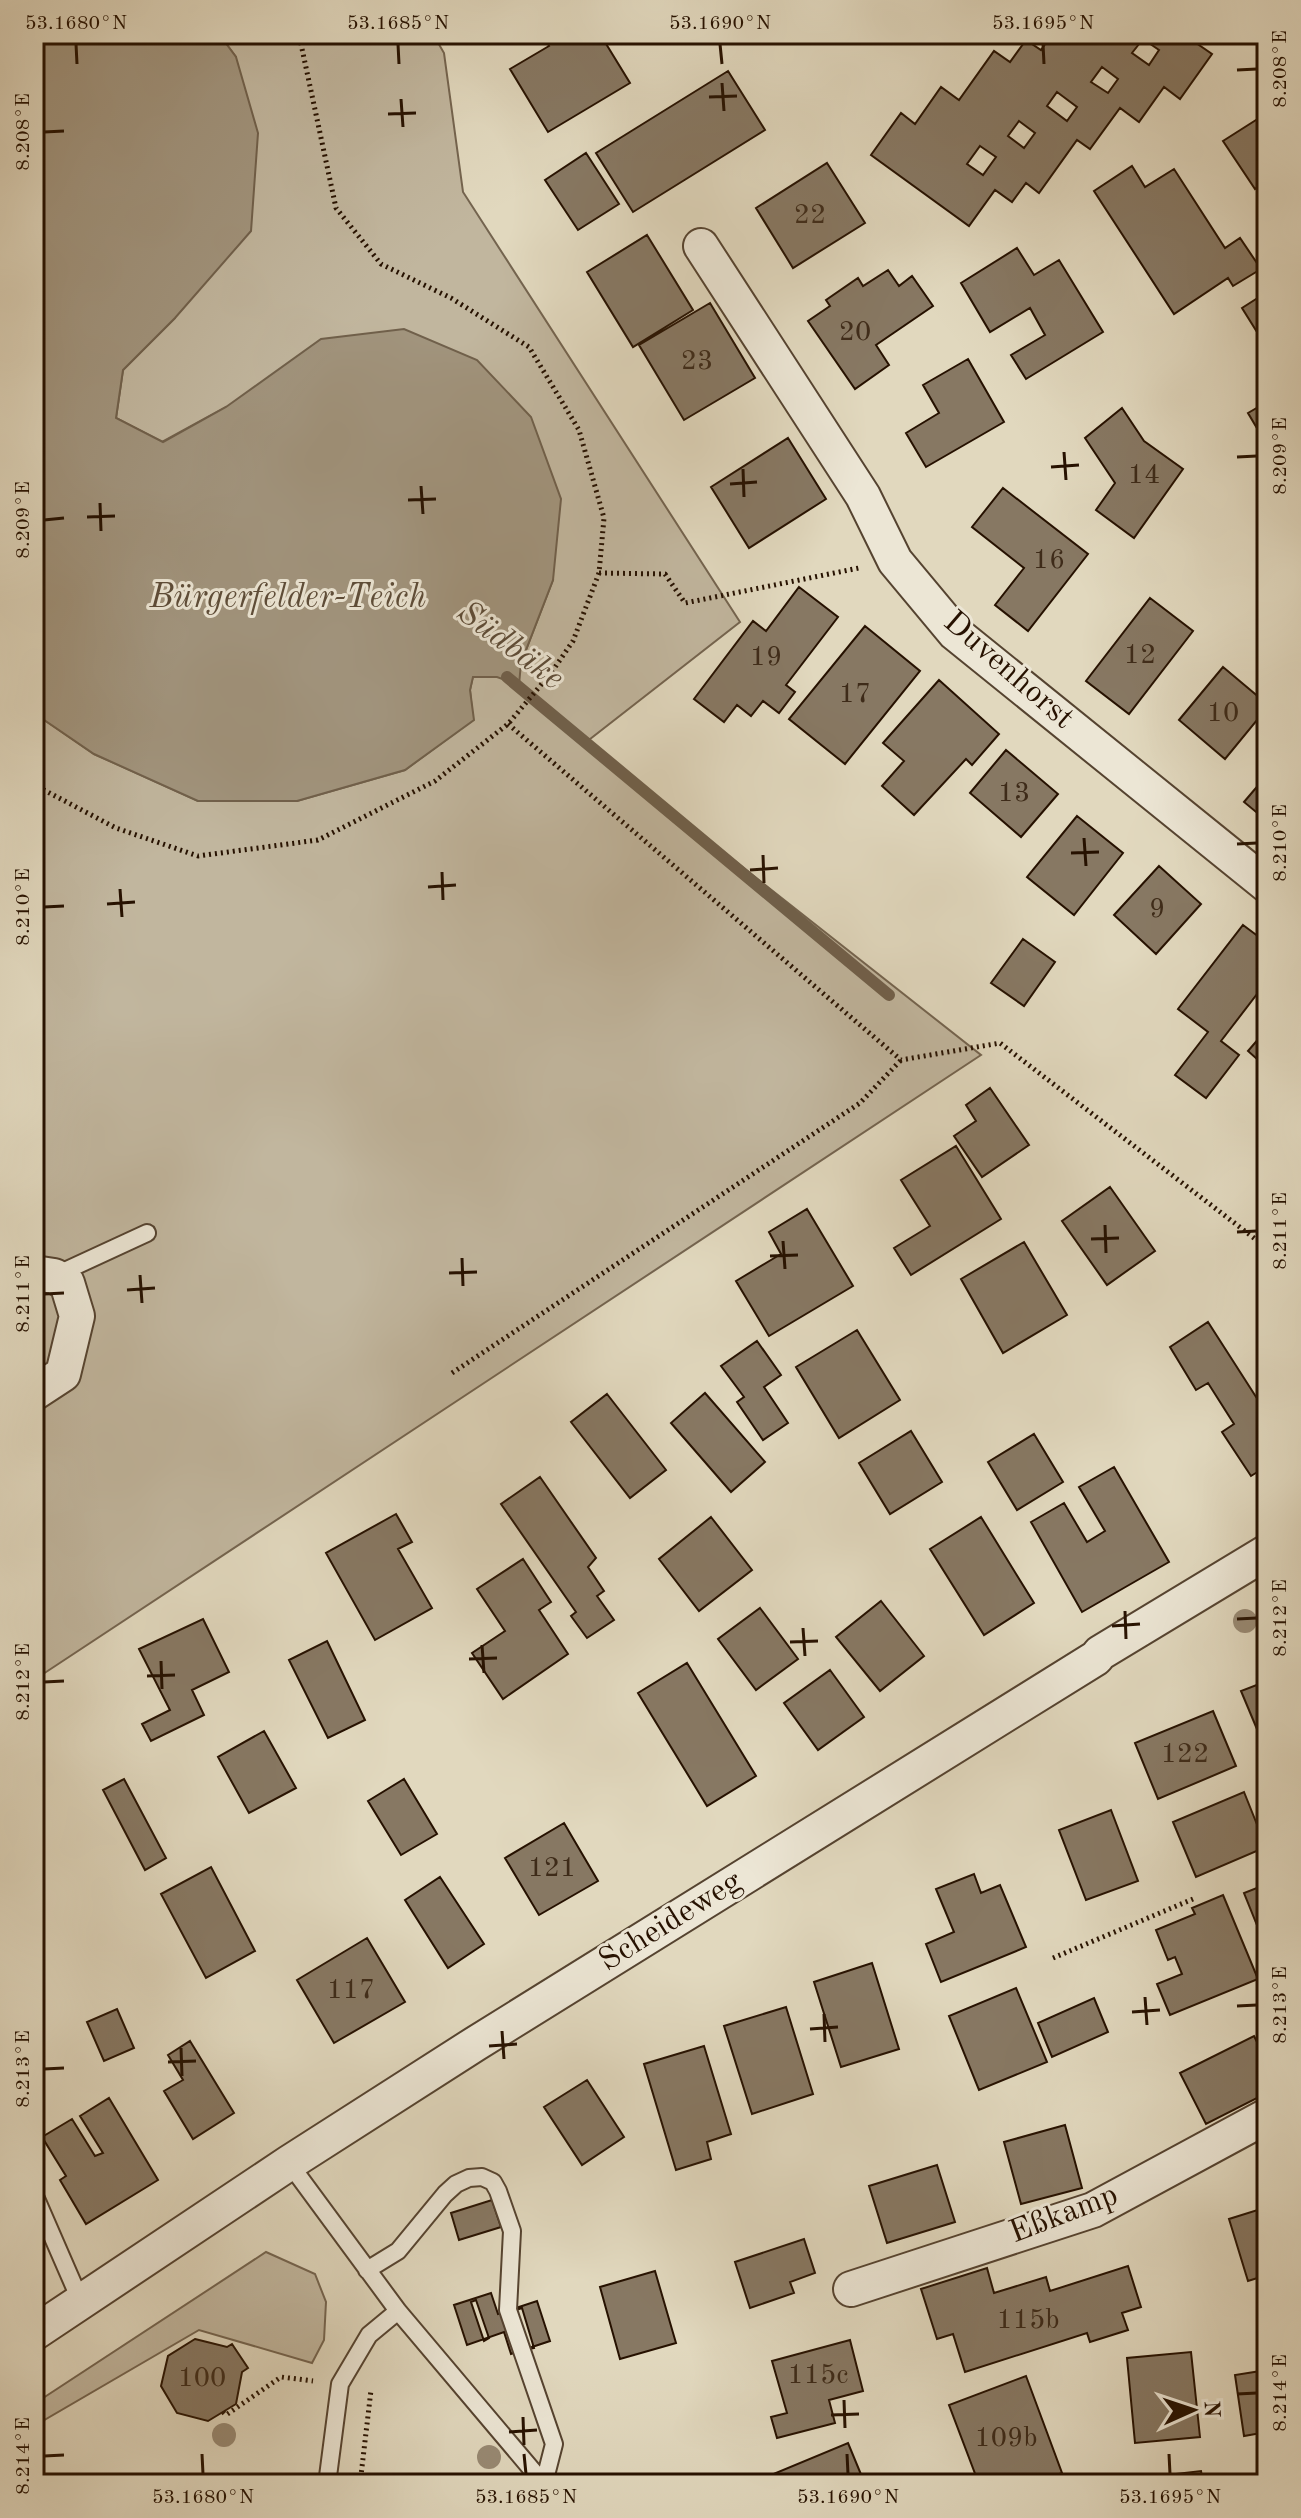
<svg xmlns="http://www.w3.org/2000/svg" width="1301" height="2518" viewBox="0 0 1301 2518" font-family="'Old Standard TT',serif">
<rect width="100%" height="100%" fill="#e1d8be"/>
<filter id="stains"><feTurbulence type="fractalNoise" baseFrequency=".0025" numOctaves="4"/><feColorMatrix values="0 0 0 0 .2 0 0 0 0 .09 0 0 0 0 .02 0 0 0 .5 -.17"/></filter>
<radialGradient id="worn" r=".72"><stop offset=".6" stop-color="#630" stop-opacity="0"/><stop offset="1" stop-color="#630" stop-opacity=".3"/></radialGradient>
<path fill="#c1b69e" stroke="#74644f" stroke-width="2" d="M219 34H433L444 53 463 192 740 622 585 743 981 1055 34 1680V713L94 754 198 801H297L405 770 473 720 470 690 473 676 497 677 521 663 553 580 226 407 162 442 116 418 123 370 175 318 236 57Z
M266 2252 315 2274 326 2302 324 2340 312 2363 199 2330 34 2426V2404Z"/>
<path fill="#a1947d" stroke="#70604b" stroke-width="2" d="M34 34H219L236 57 258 133 251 231 175 318 123 370 116 418 163 442 226 407 321 339 404 329 477 360 531 417 561 499 553 580 521 663 519 685 497 677H473L470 690 474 720 405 770 297 801H198L94 754 34 713Z"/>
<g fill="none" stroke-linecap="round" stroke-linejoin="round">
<path stroke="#70604b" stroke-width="12" d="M507 677 889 995"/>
</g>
<path fill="#877863" stroke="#261100" stroke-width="2" fill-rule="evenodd" d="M542 34H600L630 83 548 132 510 69 549 46Z
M1052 34H1183L1212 54 1180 99 1164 87 1139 122 1120 108 1090 149 1077 140 1039 193 1026 183 1012 202 995 190 969 226 871 155 901 113 915 124 941 87 959 100 994 51 1010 62 1026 40 1041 50ZM1143 39 1159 50 1149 65 1132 53ZM1102 67 1118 79 1108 93 1091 82ZM1057 92 1077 107 1067 121 1047 106ZM1019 121 1035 133 1024 148 1008 136ZM980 146 996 157 983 175 967 164Z
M728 71 765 130 633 212 596 153Z
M1267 113V180L1255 189 1223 141Z
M586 153 619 204 578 230 545 180Z
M827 163 865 223 793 268 756 208Z
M1132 166 1145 187 1174 169 1225 248 1240 238 1261 269 1233 286 1228 278 1174 314 1094 191Z
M647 235 693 310 633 347 587 272Z
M1017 248 1034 275 1059 260 1103 332 1026 379 1011 355 1045 335 1030 308 990 332 961 283Z
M888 270 899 286 912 276 933 306 876 345 889 365 855 389 808 321 830 306 826 300 858 278 863 286Z
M1267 292V348L1242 308Z
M710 303 755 378 684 420 639 345Z
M968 359 1004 422 926 467 906 433 939 413 923 385Z
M1267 402V445L1248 413Z
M1122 408 1144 441 1183 469 1134 538 1096 510 1115 483 1085 438Z
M788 438 826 499 749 548 711 487Z
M1003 488 1088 554 1028 631 995 605 1024 568 972 527Z
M799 587 838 617 786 685 795 692 779 713 763 701 751 716 737 705 724 722 694 699 753 621 766 631Z
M1150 598 1193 631 1129 714 1086 681Z
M865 626 920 671 845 764 789 719Z
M1223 667 1267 704V708L1225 759 1179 720Z
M939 680 999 734 972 765 966 759 914 815 882 786 904 761 883 743Z
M1006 750 1058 794 1021 837 970 793Z
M1267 775V821L1244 802Z
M1077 816 1123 853 1074 915 1027 877Z
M1159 866 1201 904 1156 954 1114 915Z
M1243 925 1267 943V981L1221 1041 1239 1055 1206 1098 1175 1075 1208 1032 1178 1009Z
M1023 939 1055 962 1024 1006 991 983Z
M1267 1029V1068L1248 1051Z
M990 1088 1029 1145 982 1177 954 1136 976 1121 966 1105Z
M956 1146 1001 1219 911 1275 894 1248 930 1226 901 1180Z
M1110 1187 1155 1251 1107 1285 1062 1221Z
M807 1209 853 1286 769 1336 736 1281 781 1254 769 1232Z
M1024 1242 1067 1315 1003 1353 961 1279Z
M1208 1322 1267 1414V1466L1251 1476 1222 1432 1234 1424 1208 1383 1196 1390 1170 1347Z
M857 1330 900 1400 839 1438 796 1367Z
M757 1341 781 1375 764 1387 788 1423 763 1440 737 1402 744 1397 721 1366Z
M705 1393 765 1462 731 1492 671 1423Z
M607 1394 666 1470 630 1498 571 1422Z
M911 1431 942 1482 890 1514 859 1463Z
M1034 1434 1063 1482 1017 1510 988 1462Z
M1114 1467 1169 1562 1082 1612 1031 1522 1064 1503 1087 1542 1105 1531 1079 1487Z
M540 1477 596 1558 588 1567 604 1591 597 1596 614 1620 587 1638 571 1616 576 1612 501 1504Z
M396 1514 412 1542 398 1549 432 1608 375 1640 326 1553Z
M711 1517 752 1570 699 1611 659 1559Z
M981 1517 1034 1603 984 1635 930 1549Z
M523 1559 551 1602 539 1610 568 1654 503 1699 472 1653 505 1631 477 1589Z
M881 1601 924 1656 880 1691 836 1637Z
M760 1608 798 1659 756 1690 718 1639Z
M203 1619 229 1672 192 1690 204 1715 151 1741 142 1724 170 1710 139 1649Z
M327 1641 365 1720 328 1738 289 1660Z
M687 1663 756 1776 707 1806 638 1693Z
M830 1670 864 1717 818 1750 784 1703Z
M1267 1681V1753L1241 1691Z
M1213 1711 1236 1766 1158 1799 1135 1743Z
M264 1731 296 1788 249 1813 218 1757Z
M124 1779 166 1858 145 1870 103 1790Z
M404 1779 437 1834 401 1855 368 1801Z
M1244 1792 1266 1847 1196 1877 1173 1822Z
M1111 1810 1138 1881 1086 1900 1059 1830Z
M564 1823 598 1881 539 1915 505 1858Z
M211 1867 255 1951 206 1978 161 1894Z
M974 1874 981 1893 1000 1885 1026 1947 941 1982 926 1944 954 1932 936 1889Z
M440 1877 484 1944 448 1968 405 1900Z
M1267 1884V1950L1244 1893Z
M1223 1895 1258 1979 1170 2015 1157 1984 1182 1974 1175 1957 1168 1960 1156 1930 1195 1914 1192 1908Z
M367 1938 405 2002 334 2043 297 1980Z
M872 1963 899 2049 841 2067 814 1982Z
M1016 1988 1047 2062 979 2090 949 2016Z
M1094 1998 1108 2032 1052 2057 1038 2023Z
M786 2007 813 2094 752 2114 724 2026Z
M117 2009 134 2048 104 2061 87 2022Z
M1254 2036 1267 2062V2093L1206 2124 1180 2073Z
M190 2041 234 2113 193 2139 164 2091 183 2080 168 2055Z
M704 2046 731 2134 707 2142 711 2159 676 2170 644 2064Z
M587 2080 624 2137 582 2165 544 2107Z
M109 2098 158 2180 86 2224 60 2180 66 2176 42 2137 72 2119 95 2156 103 2153 80 2116Z
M1065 2125 1082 2188 1021 2204 1004 2142Z
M937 2165 955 2222 887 2243 869 2186Z
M492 2200 501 2227 459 2240 451 2213Z
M1267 2207V2275L1248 2281 1229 2219Z
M804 2239 815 2273 790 2282 794 2293 750 2308 735 2262Z
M1128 2266 1141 2307 1122 2313 1128 2330 1090 2342 1087 2333 965 2372 953 2334 937 2339 921 2289 987 2268 994 2293 1046 2277 1050 2291Z
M655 2271 676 2343 620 2359 600 2287Z
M491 2293 498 2314 537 2301 550 2341 511 2354 504 2332 467 2345 454 2305Z
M476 2300 489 2338 484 2341 471 2302Z
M522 2308 534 2348 529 2349 516 2310Z
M195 2339 227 2347 232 2344 248 2368 242 2372 236 2404 208 2421 177 2413 161 2386 168 2356Z
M850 2340 863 2391 829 2400 835 2423 777 2438 771 2417 787 2413 772 2361Z
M1191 2352 1200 2437 1135 2443 1127 2358Z
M1267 2370V2432L1244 2436 1235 2375Z
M1026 2376 1062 2473 1033 2484H979L949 2405Z
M848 2443 865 2484H775L771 2475Z
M1262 2464H1267V2484H1265Z
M1201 2471 1203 2484H1141L1140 2478Z"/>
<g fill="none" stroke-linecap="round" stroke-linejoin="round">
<g stroke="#554330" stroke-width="20">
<path id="lane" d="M56 1275 147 1233
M289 2163 398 2311 544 2484
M34 2194 81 2302
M367 2270 398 2251 445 2194 456 2184 469 2178 482 2177 493 2182 498 2191 512 2231 508 2310 554 2444 544 2483
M327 2484 340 2384 369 2335 398 2311"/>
</g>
<g stroke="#554330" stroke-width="38">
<path id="street" d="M701 246 863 496 895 561 955 633 1267 885
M34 1273 54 1276 67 1283 77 1316 63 1374 34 1393
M851 2289 1093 2210 1267 2116
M34 2333 289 2163 475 2044 1096 1658 1100 1653 1267 1552"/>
</g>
<path stroke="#261100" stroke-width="5" stroke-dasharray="2 4" stroke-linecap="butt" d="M599 573 665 574 685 603 859 568
M508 724 901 1060 1000 1043 1267 1248
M34 782 42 789 116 828 198 856 318 840 435 781 508 724 551 673 573 641 599 573 604 518 579 430 529 347 451 298 381 264 336 208 301 44 296 34
M452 1373 860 1103 901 1060
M1053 1958 1193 1899
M223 2412 226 2415 281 2377 313 2381
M360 2484 371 2390"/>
<use href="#lane" stroke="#ece6d5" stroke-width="16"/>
<use href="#street" stroke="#ece6d5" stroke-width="34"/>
</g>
<g fill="#988a74">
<circle cx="1245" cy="1621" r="12"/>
<circle cx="224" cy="2435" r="12"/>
<circle cx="489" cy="2457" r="12"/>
</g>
<path fill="none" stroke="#261100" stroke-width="3" d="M76 44 77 64M398 44 399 64M720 44 722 64M1043 44 1044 64M1237 70 1257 69M722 83 724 111M709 97 737 96M401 99 403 127M388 114 416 113M44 132 64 131M1064 452 1066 480M1237 457 1257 456M1051 467 1079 465M743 469 744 497M730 484 757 482M421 486 423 514M408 500 436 499M100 503 101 531M87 517 115 516M44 520 64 518M1084 838 1086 866M1237 844 1257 843M1071 853 1099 852M763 855 764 883M750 870 778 868M442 872 443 900M428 887 456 885M120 889 122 917M107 904 135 902M44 907 64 906M1105 1225 1106 1253M1237 1232 1257 1231M1091 1239 1119 1238M783 1241 785 1269M770 1256 798 1255M462 1258 463 1286M449 1273 477 1272M140 1275 142 1303M127 1290 155 1288M44 1294 64 1293M1125 1611 1126 1639M1237 1619 1257 1618M1112 1626 1140 1624M803 1628 805 1656M790 1642 818 1641M482 1645 484 1673M469 1659 497 1658M161 1661 162 1689M147 1676 175 1675M44 1682 64 1681M1145 1997 1147 2025M1237 2006 1257 2005M1132 2012 1160 2010M824 2014 825 2042M810 2029 838 2027M502 2031 504 2059M489 2046 517 2044M181 2048 182 2076M168 2062 196 2061M44 2069 64 2068M1237 2394 1257 2393M844 2400 845 2428M831 2415 859 2414M523 2417 524 2445M509 2432 537 2430M202 2454 203 2474M524 2454 526 2474M847 2454 848 2474M1169 2454 1170 2474M44 2456 64 2455"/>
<g text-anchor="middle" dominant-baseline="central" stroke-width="6" stroke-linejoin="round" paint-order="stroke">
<g font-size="28" fill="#3e2b19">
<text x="810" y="216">22</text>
<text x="855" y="333">20</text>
<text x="697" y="362">23</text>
<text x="1144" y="476">14</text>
<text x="1049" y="561">16</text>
<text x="1140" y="656">12</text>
<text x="766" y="658">19</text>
<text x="855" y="695">17</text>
<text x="1223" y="714">10</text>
<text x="1014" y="794">13</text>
<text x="1157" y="910">9</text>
<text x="1185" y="1755">122</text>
<text x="552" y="1869">121</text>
<text x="351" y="1991">117</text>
<text x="1028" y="2321">115b</text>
<text x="818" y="2376">115c</text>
<text x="202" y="2379">100</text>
<text x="1006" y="2439">109b</text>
</g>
<g font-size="32" fill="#261100" stroke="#ece6d5">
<text transform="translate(1008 671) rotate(41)">Duvenhorst</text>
<text transform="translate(671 1922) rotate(-32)">Scheideweg</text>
<text transform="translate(1064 2215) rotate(-21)">Eßkamp</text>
</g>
<g font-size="34" font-style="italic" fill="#5d4c38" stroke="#ece6d5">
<text x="288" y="598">Bürgerfelder-Teich</text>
<text transform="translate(510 646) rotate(37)">Südbäke</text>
</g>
</g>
<rect width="1301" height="2518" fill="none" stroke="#e1d8be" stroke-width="88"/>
<g transform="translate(1193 2410) rotate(87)" stroke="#ece6d5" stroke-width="6" paint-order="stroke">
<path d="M0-6L14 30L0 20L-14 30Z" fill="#261100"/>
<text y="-12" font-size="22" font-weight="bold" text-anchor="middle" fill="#261100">N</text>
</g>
<rect x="44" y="44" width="1213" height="2430" fill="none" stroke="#261100" stroke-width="3"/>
<g font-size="20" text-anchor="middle" fill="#261100">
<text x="76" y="29">53.1680°N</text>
<text x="398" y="29">53.1685°N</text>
<text x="720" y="29">53.1690°N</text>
<text x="1043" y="29">53.1695°N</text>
<text transform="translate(1279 69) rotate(-90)" y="7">8.208°E</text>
<text transform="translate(22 132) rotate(-90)" y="7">8.208°E</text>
<text transform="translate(1279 456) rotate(-90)" y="7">8.209°E</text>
<text transform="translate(22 520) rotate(-90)" y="7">8.209°E</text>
<text transform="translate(1279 843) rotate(-90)" y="7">8.210°E</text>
<text transform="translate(22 907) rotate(-90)" y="7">8.210°E</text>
<text transform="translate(1279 1231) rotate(-90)" y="7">8.211°E</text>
<text transform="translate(22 1294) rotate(-90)" y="7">8.211°E</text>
<text transform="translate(1279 1618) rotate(-90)" y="7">8.212°E</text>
<text transform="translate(22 1682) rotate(-90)" y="7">8.212°E</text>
<text transform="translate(1279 2005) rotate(-90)" y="7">8.213°E</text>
<text transform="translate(22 2069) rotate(-90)" y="7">8.213°E</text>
<text transform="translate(1279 2393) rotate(-90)" y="7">8.214°E</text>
<text transform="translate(22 2456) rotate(-90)" y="7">8.214°E</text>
<text x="203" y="2503">53.1680°N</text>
<text x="526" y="2503">53.1685°N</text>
<text x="848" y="2503">53.1690°N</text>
<text x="1170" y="2503">53.1695°N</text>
</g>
<rect width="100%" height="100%" filter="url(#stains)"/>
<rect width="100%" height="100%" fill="url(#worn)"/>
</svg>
